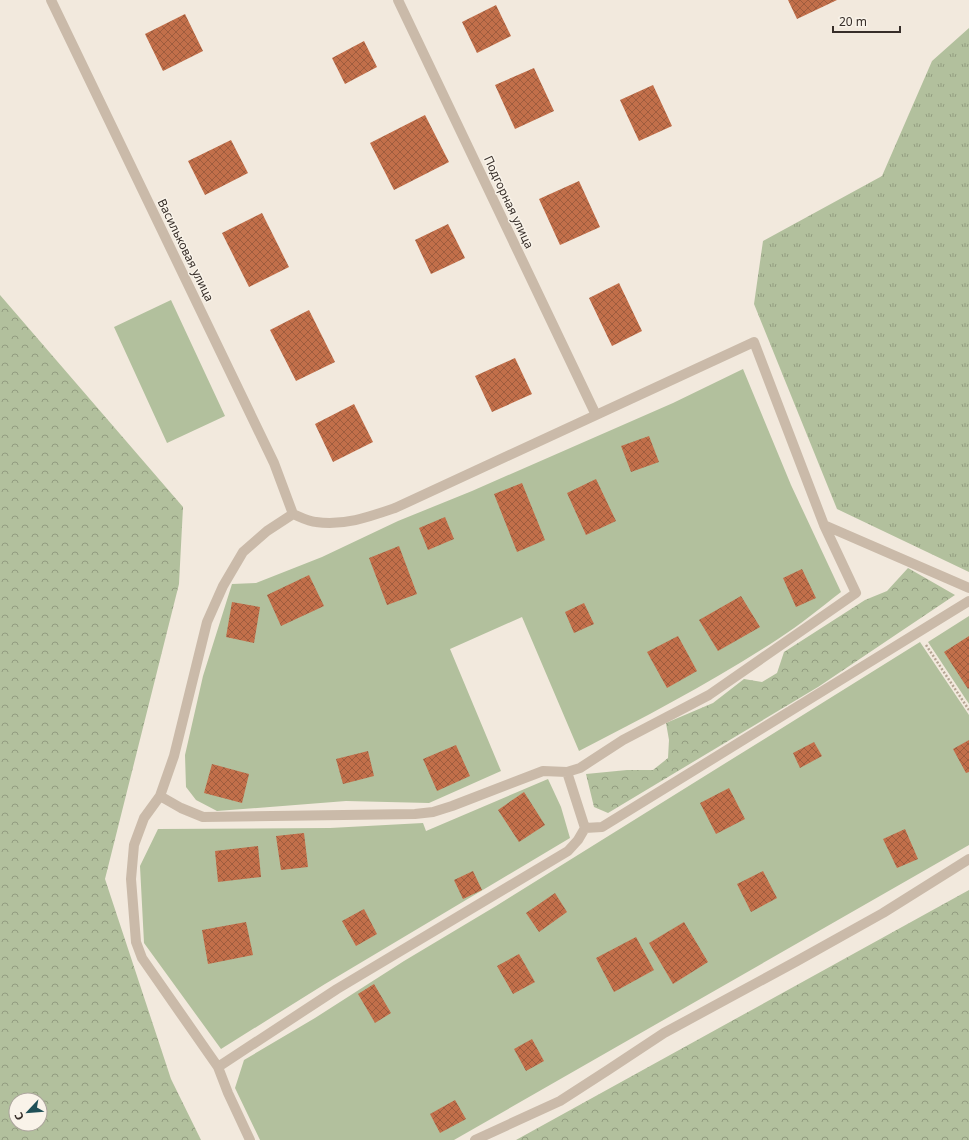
<svg xmlns="http://www.w3.org/2000/svg" width="969" height="1140" viewBox="0 0 969 1140" font-family="'Noto Sans',sans-serif">
<defs>
<pattern id="grass-tufts" width="24" height="20" patternUnits="userSpaceOnUse"><rect width="24" height="20" fill="#b2c09d"/><path d="M3 7l-1-3M5 7V3M7 7l1-3M15 17l-1-3M17 17v-4M19 17l1-3" fill="none" stroke="#929c80"/></pattern>
<pattern id="forest-crowns" width="20" height="18" patternUnits="userSpaceOnUse"><rect width="20" height="18" fill="#b2c09d"/><path d="M2 6a3 3 0 1 1 6 0M12 15a3 3 0 1 1 6 0" fill="none" stroke="#929c80"/></pattern>
<pattern id="building-cross-hatch" width="8" height="8" patternUnits="userSpaceOnUse"><rect width="8" height="8" fill="#c26f4a"/><path d="M0 0l8 8M0 8l8-8" fill="none" stroke="#9e5c3e"/></pattern>
</defs>
<rect width="100%" height="100%" fill="#f2e9dd"/>
<path fill="url(#grass-tufts)" d="M969 28V572L837 509 754 304 763 241 882 176 932 61Z"/>
<path fill="url(#forest-crowns)" fill-rule="evenodd" d="M0 295 183 507 179 584 105 879 171 1079 201 1140H0ZM16 1100H40V1124H16Z
M908 568 955 595 818 687 608 813 594 807 586 774 627 770H653L668 758 669 740 666 723 713 703 744 679 762 682 777 673 784 652 865 600 887 591Z
M969 890V1140H516Z"/>
<path fill="#b2c09d" d="M171 300 225 416 167 443 114 327Z
M743 369 791 485 841 592C820 608 800 625 778 639 714 681 647 716 579 751L522 617 450 649 501 771 429 803 346 801 217 811 196 800 186 787 185 755 203 676 232 584 256 583 322 557 398 521 472 491 673 403Z
M969 616V704L928 642Z
M920 642 969 715V845L454 1140H260L235 1088 244 1060 315 1018 404 961 496 906Z
M548 779 561 807 570 838 325 984 221 1049 144 943 140 866 158 829 330 828 423 823 426 831Z"/>
<path fill="url(#building-cross-hatch)" d="M788 0H837L797 19Z
M496 5 511 36 477 53 462 22Z
M185 14 203 51 163 71 145 34Z
M364 41 377 67 345 84 332 58Z
M534 68 554 111 515 129 495 85Z
M653 85 672 126 639 141 620 100Z
M425 115 449 162 394 190 370 143Z
M231 140 248 173 205 195 188 161Z
M579 181 600 227 560 245 539 199Z
M262 213 289 267 249 287 222 233Z
M448 224 465 258 431 274 415 240Z
M619 283 642 331 612 346 589 298Z
M309 310 335 362 296 381 270 330Z
M515 358 532 394 492 412 475 376Z
M354 404 373 442 333 462 315 424Z
M649 436 659 462 631 472 621 446Z
M596 479 616 521 586 535 567 493Z
M522 483 545 540 517 552 494 494Z
M445 517 454 539 428 550 419 528Z
M399 546 417 594 387 605 369 558Z
M802 569 816 598 796 607 783 578Z
M309 575 324 606 281 626 267 595Z
M741 596 760 627 718 651 699 620Z
M232 602 260 607 254 643 226 637Z
M584 603 594 624 574 633 565 612Z
M678 636 697 671 667 688 647 652Z
M969 636V688L968 689 944 652Z
M969 740V772L966 773 953 749Z
M814 742 822 756 800 768 793 753Z
M456 745 470 776 437 791 423 759Z
M368 751 374 776 343 784 336 759Z
M212 764 249 774 242 803 204 793Z
M729 788 745 819 716 834 700 803Z
M524 792 545 825 519 842 498 810Z
M905 829 918 859 897 868 883 839Z
M304 833 308 867 281 870 276 836Z
M258 846 261 877 218 882 215 851Z
M473 871 482 890 463 899 454 880Z
M763 871 777 898 751 912 737 884Z
M555 893 567 912 539 932 526 913Z
M364 909 377 934 356 946 342 921Z
M246 922 253 955 208 964 202 930Z
M684 922 708 962 673 984 649 943Z
M636 937 654 970 614 992 596 958Z
M519 954 535 982 513 994 497 966Z
M374 984 391 1013 375 1023 358 994Z
M532 1039 544 1061 526 1071 514 1049Z
M455 1100 466 1119 440 1133 430 1114Z"/>
<g fill="none" stroke-linecap="round" stroke-linejoin="round">
<path stroke="#b5a493" stroke-width="2.5" stroke-dasharray="2 2" stroke-linecap="butt" d="M926 645 969 710"/>
<path stroke="#cabaa9" stroke-width="10" d="M51 0 274 463 293 514
M398 0 596 415
M293 514C300 517 309 522 316 522 344 526 369 517 395 508L754 342 824 525 969 588
M160 796 181 808 203 817 415 814 433 812 452 806 543 771 567 772 580 768 623 740 709 695 856 593 824 525
M585 828 602 827 969 601
M218 1067 337 989 568 851 578 840 585 828 567 772
M250 1140 228 1093 218 1067 142 958 136 942 131 879 134 845 144 818 160 796 174 756 207 622 223 586 243 552 267 531 293 514
M475 1140 560 1101 608 1070 664 1033 797 961 883 913 969 859"/>
</g>
<g text-anchor="middle" dominant-baseline="central" stroke-width="3" stroke-linejoin="round" paint-order="stroke">
<g font-size="12" fill="#372e29" stroke="#f9f3e9">
<text transform="translate(509 202) rotate(65)">Подгорная улица</text>
<text transform="translate(186 250) rotate(64)">Васильковая улица</text>
</g>
</g>
<g transform="translate(28 1112) rotate(244)"><circle r="19" fill="#f9f3e9" stroke="#aba49c"/>
<path d="M0-3L7 15L0 10L-7 15Z" fill="#1f5057"/>
<text y="-6" font-size="11" font-weight="bold" text-anchor="middle" fill="#372e29">С</text>
</g>
<path d="M833 26v6h67v-6" fill="none" stroke="#372e29" stroke-width="2"/>
<text x="839" y="26" font-size="12" fill="#372e29" stroke="#f9f3e9" stroke-width="3" paint-order="stroke">20 m</text>
</svg>
